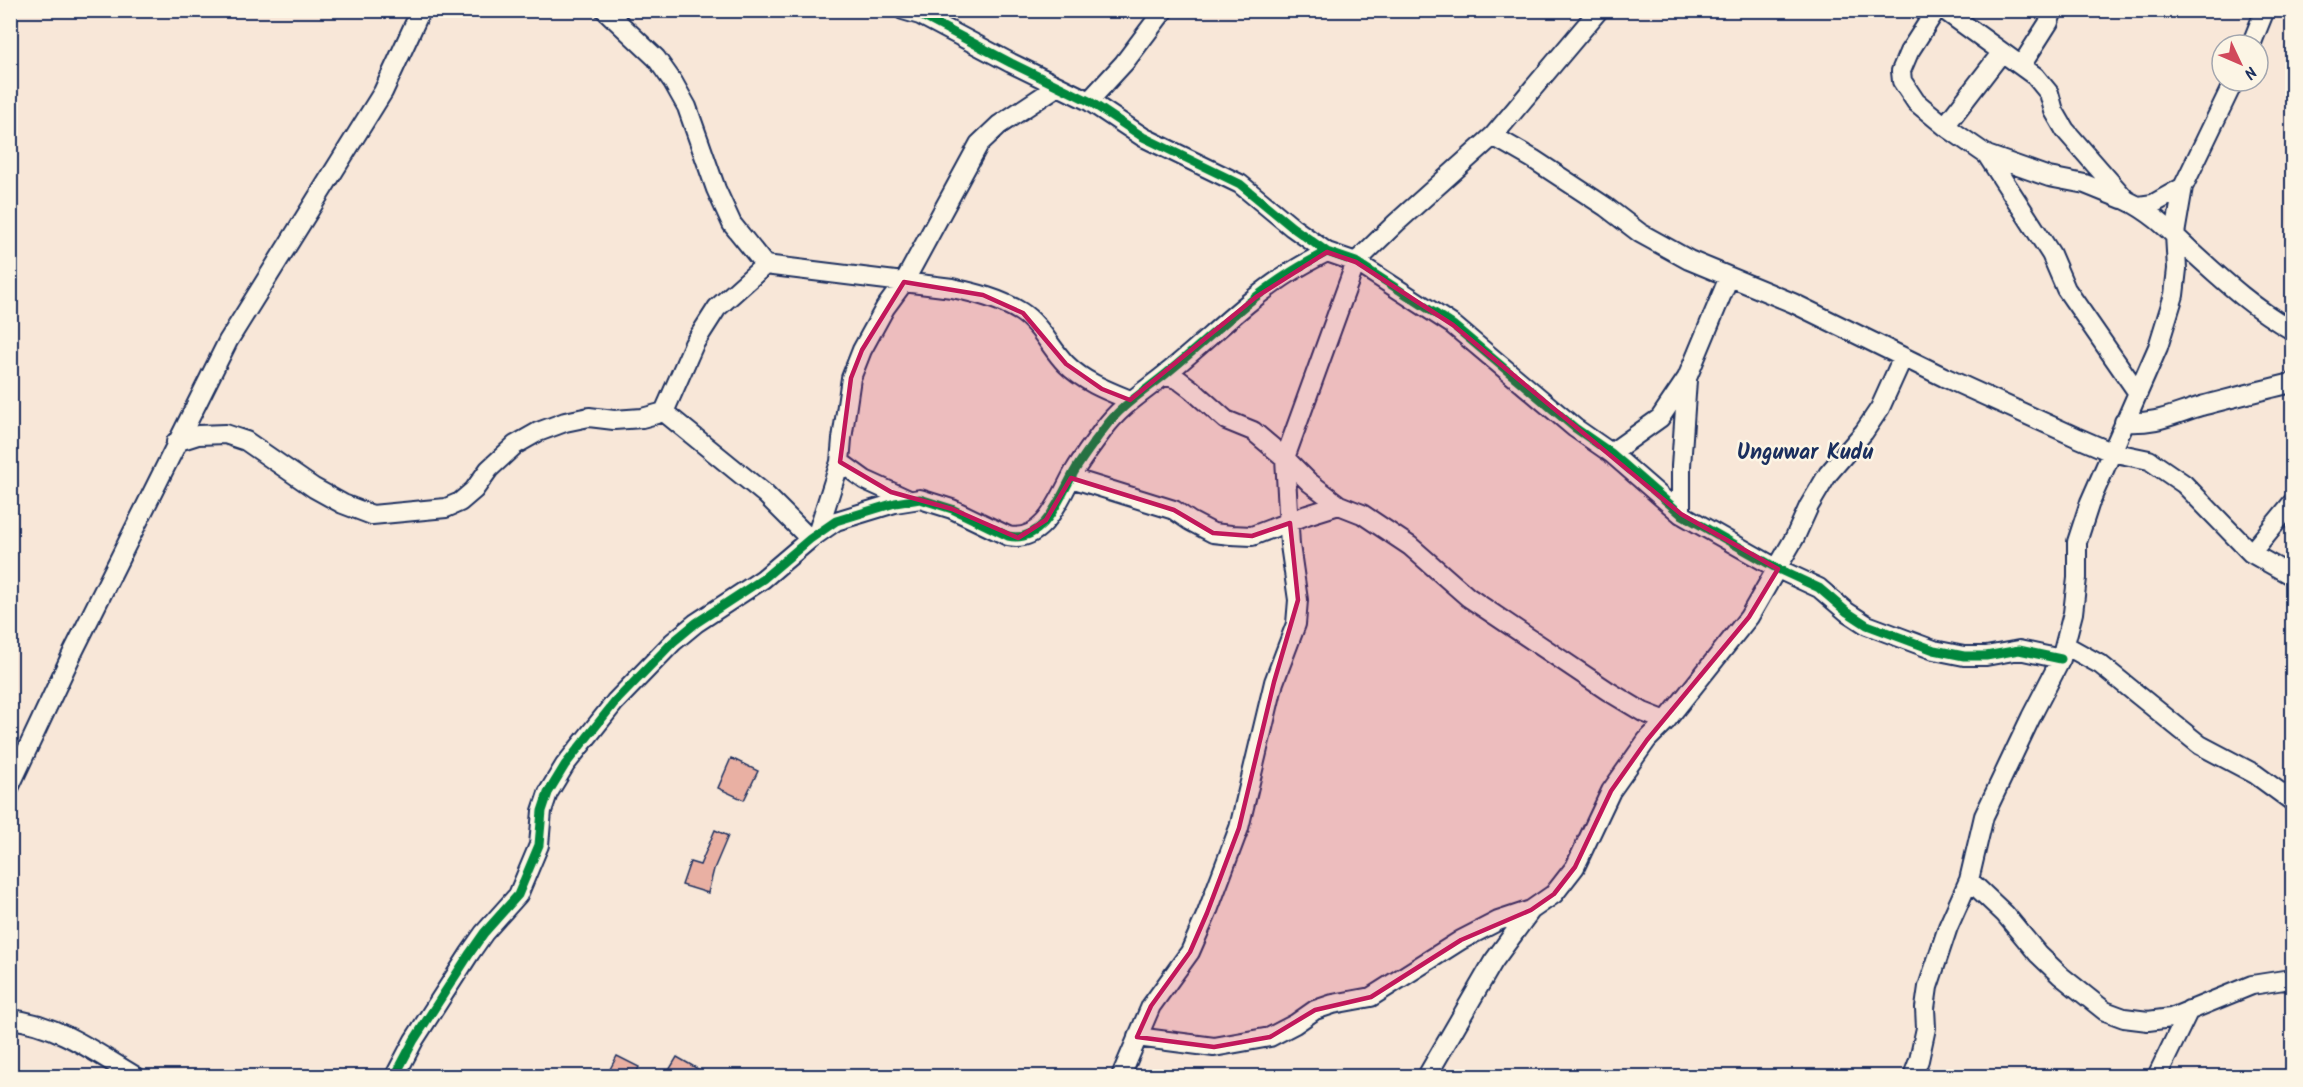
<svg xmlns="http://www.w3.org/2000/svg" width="2303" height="1087" viewBox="0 0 2303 1087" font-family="Kalam,sans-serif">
<rect width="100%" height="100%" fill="#f8e7d8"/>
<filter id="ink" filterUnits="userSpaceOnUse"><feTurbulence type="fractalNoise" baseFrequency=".0167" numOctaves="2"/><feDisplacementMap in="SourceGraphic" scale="12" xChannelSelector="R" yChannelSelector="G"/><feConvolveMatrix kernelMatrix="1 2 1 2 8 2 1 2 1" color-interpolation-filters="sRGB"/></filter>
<g filter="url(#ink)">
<path fill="#e9b0a3" stroke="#1b2f5e" stroke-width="1.5" d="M731 758 758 771 744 800 718 788Z
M715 830 728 836 714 869 708 893 682 885 690 862 700 865Z
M617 1056 639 1067 634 1077H619L609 1071Z
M677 1057 691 1065 711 1077H665Z"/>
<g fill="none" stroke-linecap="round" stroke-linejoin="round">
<g stroke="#1b2f5e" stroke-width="22">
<path id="street" d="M605 10 656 58 673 82 687 107 716 189 732 224 765 265 952 288C976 293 1000 299 1021 312 1040 324 1051 349 1066 364 1084 382 1108 391 1130 400
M903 10 920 15 1011 63 1089 101 1143 137 1240 184 1292 227 1327 252 1356 262 1453 325 1575 428 1611 453 1681 514 1778 569 1819 588 1847 612 1867 625 1934 650 1964 656H1986L2019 650 2061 659
M1936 10 1909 52 1901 71 1902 81 1916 102 1945 126 1987 155 2049 177 2085 184 2122 199
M1944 10 2035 76 2049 93 2054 111 2065 130 2126 200C2152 212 2171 232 2191 251 2223 280 2254 309 2292 330
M2251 45 2265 10
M2021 66 2049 22 2053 10
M1089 101 1124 63 1164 10
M1945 126 2002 52
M1493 136 1533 159 1606 207 1640 233 1689 260 1793 303 1944 377 2076 437 2111 452 2149 460 2184 484 2251 553 2292 576
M1987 155 2051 254 2066 289 2138 393
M2139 206 2153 204 2183 187
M1165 375 1179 380 1191 389 1226 420 1253 431 1285 458 1309 482 1339 505 1362 514 1410 546 1468 597 1608 691 1643 712 1666 721
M664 412 765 494 810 539
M664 412 694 344 717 308 765 265
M2124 422C2157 424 2171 415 2201 406 2232 398 2262 390 2292 383
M176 442 198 435 225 434 246 441 314 488 343 504 372 515 446 508 460 502 474 490 489 469 515 445 538 432 565 422 589 417 614 420 642 418 664 412
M1611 453 1660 418 1687 378 1729 277
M840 462 865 480 909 500
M1071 478 1174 510 1190 521 1213 533 1231 535 1252 536 1307 515 1339 505
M1681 514V466L1687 380
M817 534 840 462 842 439 851 378 862 350 885 308 904 282 979 144 999 125 1058 86
M2251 553 2292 503
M2065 645 2101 665 2200 745 2255 774 2292 801
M10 786 72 654 228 341 383 92 421 10
M1969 880 2005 914 2038 954 2061 976 2105 1011 2124 1018 2148 1021 2171 1018 2252 985 2284 980 2292 982
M10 1019C58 1024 96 1053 135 1076
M1137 1037 1214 1047 1270 1037 1295 1024 1315 1010 1333 1004 1371 997 1461 940 1498 921 1531 910 1554 894 1575 867 1611 791 1647 740 1666 721 1749 617 1795 537 1809 506 1828 474 1864 432 1880 408 1903 357
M395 1076 414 1040 470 953 484 933 518 895 539 845 542 811 548 793 565 765 615 702 673 642 696 623 763 579 810 539 836 521 895 503 920 499 952 509 1008 536C1044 544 1060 497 1074 472 1082 458 1093 444 1103 430 1121 405 1144 392 1167 373 1208 340 1246 300 1291 272 1302 265 1315 258 1327 252
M1121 1076 1151 1006 1190 952 1207 913 1239 828 1274 682 1296 624 1298 600 1290 545 1285 458 1356 262 1396 223 1493 136 1599 10
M1427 1076 1493 962 1531 910
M1913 1076 1919 1060 1926 1028 1925 1008 1928 987 1948 927 1969 880 1984 816 2031 717 2061 659 2073 613 2077 578V542L2090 502 2158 347 2174 295 2177 269 2175 234 2183 187 2234 81
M2157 1076 2189 1010"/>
</g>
<use href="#street" stroke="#fcf5e5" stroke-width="18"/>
<g stroke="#fcf5e5" stroke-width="13">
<path id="cycleway" d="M903 10 920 15 1011 63 1089 101 1143 137 1240 184 1292 227 1327 252 1356 262 1453 325 1575 428 1611 453 1681 514 1778 569 1819 588 1847 612 1867 625 1934 650 1964 656H1986L2019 650 2061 659
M395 1076 414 1040 470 953 484 933 518 895 539 845 542 811 548 793 565 765 615 702 673 642 696 623 763 579 810 539 836 521 895 503 920 499 952 509 1008 536C1044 544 1060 497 1074 472 1082 458 1093 444 1103 430 1121 405 1144 392 1167 373 1208 340 1246 300 1291 272 1302 265 1315 258 1327 252"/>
</g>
<use href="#cycleway" stroke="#00873e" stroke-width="9"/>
</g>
</g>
<path fill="#c2185b" fill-opacity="0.2" stroke="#c2185b" stroke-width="4.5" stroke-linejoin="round" d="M1327 252 1356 262 1453 325 1681 514 1778 569 1749 617 1647 740 1611 791 1575 867 1554 894 1531 910 1461 940 1371 997 1315 1010 1270 1037 1214 1047 1137 1037 1151 1006 1190 952 1207 913 1239 828 1274 682 1298 600 1290 523 1252 536 1213 533 1174 510 1071 478 1046 520 1018 538 952 509 891 492 840 462 851 378 862 350 904 282 983 295 1023 313 1066 364 1102 389 1130 400 1256 297Z"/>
<g text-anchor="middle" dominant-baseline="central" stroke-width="5" stroke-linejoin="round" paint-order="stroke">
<g font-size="22" font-weight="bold" fill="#1b2f5e" stroke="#fcf5e5">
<text x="1805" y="453">Unguwar Kudu</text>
</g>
</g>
<rect width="2303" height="1087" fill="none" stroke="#fcf5e5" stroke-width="36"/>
<rect x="18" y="18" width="2267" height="1051" fill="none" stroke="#1b2f5e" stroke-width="2" filter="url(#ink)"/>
<g transform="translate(2240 63) rotate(134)"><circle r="28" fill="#fcf5e5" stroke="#a2a6af" stroke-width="1.5"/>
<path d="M0-4.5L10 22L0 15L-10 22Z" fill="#d1495b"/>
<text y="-9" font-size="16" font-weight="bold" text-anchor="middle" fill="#1b2f5e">N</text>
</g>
</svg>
